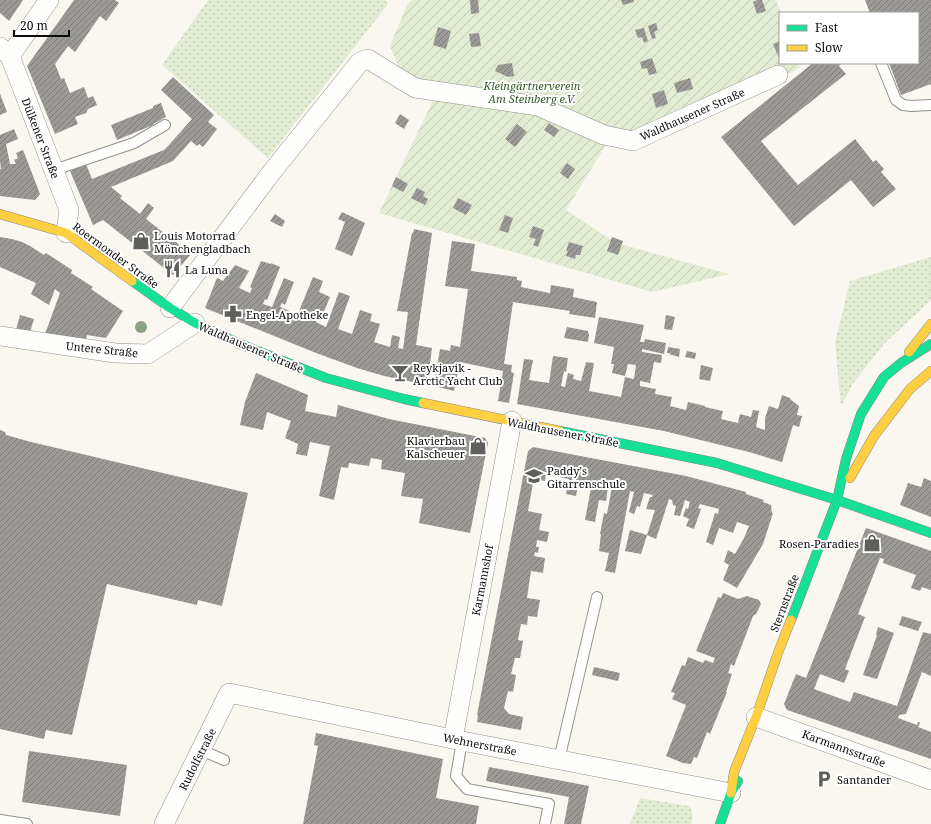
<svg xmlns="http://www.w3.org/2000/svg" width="931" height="824" viewBox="0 0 931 824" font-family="'Noto Serif',serif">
<defs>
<pattern id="grass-dots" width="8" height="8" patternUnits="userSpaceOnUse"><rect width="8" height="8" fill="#e2ecd2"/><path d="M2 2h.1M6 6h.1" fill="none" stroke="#c1c9b3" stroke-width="1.8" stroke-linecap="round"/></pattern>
<pattern id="garden-furrows" width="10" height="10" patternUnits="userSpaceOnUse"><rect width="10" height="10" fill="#e2ecd2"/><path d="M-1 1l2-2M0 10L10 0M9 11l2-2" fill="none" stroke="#c1c9b3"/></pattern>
<pattern id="building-hatch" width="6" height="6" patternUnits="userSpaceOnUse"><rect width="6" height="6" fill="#9c9a96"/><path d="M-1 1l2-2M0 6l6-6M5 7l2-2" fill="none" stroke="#7d7c79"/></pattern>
</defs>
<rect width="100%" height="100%" fill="#f9f7f0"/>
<path fill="url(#grass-dots)" d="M208 0H385L388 4 268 158 162 65Z
M931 257V300L884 344 854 382 841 406 835 343 850 281Z
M640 798 689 806C693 812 694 817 691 824H630Z"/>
<path fill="url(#garden-furrows)" d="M412 0H776L781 13 780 63H798L800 68 637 147 612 135 566 210 616 243 729 274 652 292 379 213 441 84 402 74 390 46 407 5Z"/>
<path fill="url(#building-hatch)" d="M0 0H23L9 21 0 13Z
M74 0H115L119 3 106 21 100 16 75 52 68 46 55 64 61 79 64 78 70 93 84 87 88 98 93 96 97 105 88 109 86 113 75 117 78 124 55 134 27 66Z
M470 0H478L479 13 471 14Z
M621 0H634V2L623 5Z
M757 0H762L766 11 757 14 753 2Z
M865 0H931V84L901 95 889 63H918V13H870Z
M656 23 658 30 654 32 656 38 652 39 648 26Z
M438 27 451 31 446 49 433 45Z
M644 28 648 41 644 43 642 37 638 38 635 30Z
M479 33 481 46 471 47 469 34Z
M780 41V60L773 44Z
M652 58 657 73 649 75 647 68 642 69 640 62Z
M512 63 514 76 508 77 495 71 498 65Z
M813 63H840L841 64 839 66 846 74 761 141 798 185 855 139 873 162 876 160 884 169 881 172 896 189 873 207 851 180 794 226 721 137Z
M173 77 214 115 208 122 217 129 203 147 199 144 197 146 191 141 173 161 111 187 122 196 120 198 140 214 148 203 154 208 146 219 191 254 173 275 103 220 93 225 70 171 86 164 92 179 164 150 168 146 192 119 161 90Z
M690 78 693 89 677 93 674 83Z
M664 90 668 104 656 108 652 94Z
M0 94 7 112 0 115Z
M161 103 166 117 153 124V125L117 140 111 125 153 108V106Z
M400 114 409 120 404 129 395 123Z
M549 123 559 130 554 137 544 130Z
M517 124 527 132 515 147 505 139Z
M14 129 18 139 6 144 10 164H16L14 160 18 158 16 153 23 150 40 194 35 200 0 196V169H1L0 161V135Z
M567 163 575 169 568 179 560 173Z
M396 177 408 184 403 192 392 186Z
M417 188 425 192 423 196 428 199 425 205 411 198Z
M458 198 472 205 466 215 453 208Z
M342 212 365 223 352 256 335 249 345 222 338 219Z
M275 214 285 221 282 227 270 221Z
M505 215 513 218 508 233 499 230Z
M533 226 544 230 538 247 533 245 536 239 529 237Z
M414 229 432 233 416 345 432 348 427 385 384 376 357 368 316 353 205 308 217 278 223 281 235 265 249 271 239 288 250 293 252 288 250 287 261 261 271 264V263L280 267 267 300 265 299 263 304 272 307 284 278 294 282 285 305 282 303 280 307 301 316 303 312 299 311 313 277 323 281 319 292 330 297 321 319 317 318 316 322 326 327 339 292 350 296 338 329 352 334 360 310 372 314 370 321 380 324 374 342 390 347 392 335 400 337 398 348 403 349 408 312 397 311 412 233H413Z
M0 237 12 239 22 242 30 246 44 255 46 253 72 270 71 273 93 287 91 289 123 311 106 338 87 335 86 340 45 334 60 293 55 289 49 305 31 294 36 283 0 267Z
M612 237 623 241 618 255 607 251Z
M452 241 475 244 471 271 517 277V280L522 281 521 287 549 293H550L551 285 574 289 573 297 597 302 595 318 569 314 570 311 513 302 504 364 512 365 511 372 514 373 509 403 498 401 503 371 460 362 454 391 434 386 440 349 450 351 451 345 460 347 468 289 445 286Z
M569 242 583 246 580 255H576L575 259 566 256 568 251H566Z
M20 315 34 319 30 332 16 330Z
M666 315 675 317 672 330 664 329Z
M599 317 644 325 640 342H644L645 339 666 343 664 354 642 349V352L662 355 661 363 654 362 650 383 640 381V386L656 389 655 394 672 397 670 406 686 410 688 402 705 406V407L723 411 721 419 738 423 740 414 751 417 753 410 759 411 756 427 765 430V418L769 406 778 409 782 395 790 398V399L799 406 797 415 802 416 799 427 793 425 782 462 749 452 664 431 517 404 524 359 533 360 529 380 549 383 553 356 568 358 566 372 564 371 561 386 565 387 568 373 574 375 573 379 581 381 586 362 594 363 589 391 621 397 625 377 634 379 636 365 628 364 625 376 612 373 614 364H611L614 347 594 343Z
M567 327 588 331 589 335 588 342 564 338Z
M668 347 680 349 679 357 669 354 670 353H667Z
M687 351 696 353 695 359 685 357Z
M701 365 713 368 710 381 699 379Z
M256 373 308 395 305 411 336 417 338 405 389 419 485 438 488 443 470 533 419 523 423 499 401 496 405 473 381 469 382 460 371 458 369 466 349 463 348 468 341 467 334 500 319 496 330 446 310 442 307 456 296 454 298 444 285 438 291 421 267 412 263 430 240 425 245 402Z
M0 430 5 432 6 435 31 442 248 493 222 606 198 600 197 605 107 584 72 735 46 730 44 739 0 729Z
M533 447 686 476 746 492V494L764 500 763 502 771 505 772 513H773L763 544 737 588 723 580 729 565 724 562 728 550 735 554 744 538 749 526 737 522 733 533 719 528 713 545 706 542 715 513 718 514 719 509 700 504 698 508 701 509 694 529 686 526 689 519 683 516 686 508 688 509 690 502 685 500 680 516 674 515 676 506 673 505 672 500 669 499 656 539 647 535 655 510 646 509 650 497H652L653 495 644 493 640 507 637 506 634 514 629 512 634 492 630 491 615 573 605 571 609 553 599 551 601 534H600L604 513 607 514 612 487H608L606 501 599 500 595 522 585 520 592 483 579 481 576 496 566 494 569 479 546 474 545 481 537 480 536 484 533 483 528 511 542 514 539 530 549 532 547 542 537 540 536 547H539L538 553 535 552 534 556 545 558 544 565 543 573 531 571 527 598 540 600 537 617 528 616 527 625 521 624 518 640 523 641 520 658H515L511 674 516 675 513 692 508 691 504 708 509 714 523 717 521 730 477 722 478 715H477L528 451Z
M924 478 931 481V517L900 505 908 483 921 487Z
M866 528 931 551V590L922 587 920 591 911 588 916 575 883 563 884 559 880 558 858 614 865 617 845 669 849 671 844 683 820 674 814 689 850 702 854 692 897 706 923 632 931 634V676L922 672 906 714 899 715 898 718 917 725 918 722H920L919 726 917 725 918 726V727L931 732V759L787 710 784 704 796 674 806 678Z
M630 530 647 535 641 554 625 551Z
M723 593 738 599 747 596 759 600 761 604 756 614 753 616 734 666 731 664 728 673 732 674 726 692H727L710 734 707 732 697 758 694 757 691 764 683 763 666 756 686 705 672 699 675 693 671 692 682 665 685 666 688 657 703 663 705 660 713 663 715 658 696 651 718 597 721 598Z
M902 616 922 622 918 631 899 625Z
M878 627 894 633 877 679 863 675 877 635 876 634Z
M594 667 620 673 618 681 592 675Z
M316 733 443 759 436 798 479 806 476 824H303L318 746 314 745Z
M29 751 127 765 120 816 22 802Z
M489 767 589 786 581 824H564L569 797 486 781Z"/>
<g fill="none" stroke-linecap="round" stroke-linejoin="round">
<g stroke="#92918e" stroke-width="12">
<path id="lane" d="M881 63 896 100 903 105 912 106 931 105
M54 170 134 143 165 125
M462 741 456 776 467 789 549 804 545 824
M201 750 224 760
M559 760 597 597
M0 820 27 824"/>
</g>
<g stroke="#92918e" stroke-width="20">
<path id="street" d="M0 47 10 56 69 210 66 233
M10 56 49 0
M170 308 271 173 360 62 368 59 415 88 538 106 604 135 633 141 778 75
M0 336 115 353 148 354 195 323
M756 717 931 780
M453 739 512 421
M164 824 229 693 462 741 731 793"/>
</g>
<g stroke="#898885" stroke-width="10">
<path id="fast" d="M132 281 170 308 195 323 240 344 326 378 404 399 423 403
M560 431 717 463 837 500 931 533
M791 620 837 500 846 459 861 414 884 377 901 363 931 344
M720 824 731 793 738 781"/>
</g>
<g stroke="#898885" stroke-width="10">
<path id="slow" d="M0 214 66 233 132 281
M909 352 931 324
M423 403 560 431
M850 478 874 436 910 389 931 371
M731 793 734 772 756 717 779 650 791 620"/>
</g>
<use href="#lane" stroke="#fefefd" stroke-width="10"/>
<use href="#street" stroke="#fefefd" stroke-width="19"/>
<use href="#fast" stroke="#16e098" stroke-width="9"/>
<use href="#slow" stroke="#ffcf43" stroke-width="9"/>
</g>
<circle fill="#8aa27f" cx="141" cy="327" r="6"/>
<defs>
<g id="shop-bare" transform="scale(1.38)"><path d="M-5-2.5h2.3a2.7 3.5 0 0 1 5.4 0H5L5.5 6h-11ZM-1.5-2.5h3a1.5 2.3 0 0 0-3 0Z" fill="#5e5e5b" stroke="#fff" stroke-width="2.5" paint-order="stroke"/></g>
<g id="restaurant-bare" transform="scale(1.38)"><path d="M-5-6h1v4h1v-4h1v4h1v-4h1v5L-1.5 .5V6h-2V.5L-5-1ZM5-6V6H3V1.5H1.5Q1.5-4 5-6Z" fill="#5e5e5b" stroke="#fff" stroke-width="2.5" paint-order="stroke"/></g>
<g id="pharmacy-bare" transform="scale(1.38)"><path d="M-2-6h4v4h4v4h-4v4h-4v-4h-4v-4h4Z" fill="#5e5e5b" stroke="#fff" stroke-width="2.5" paint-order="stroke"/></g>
<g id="bar-bare" transform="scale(1.38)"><path d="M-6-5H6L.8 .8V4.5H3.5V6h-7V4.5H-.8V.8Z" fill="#5e5e5b" stroke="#fff" stroke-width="2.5" paint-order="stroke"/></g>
<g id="school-bare" transform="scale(1.38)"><path d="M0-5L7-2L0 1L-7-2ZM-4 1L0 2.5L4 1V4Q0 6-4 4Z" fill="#5e5e5b" stroke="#fff" stroke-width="2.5" paint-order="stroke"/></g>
<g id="parking-bare" transform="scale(1.38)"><path d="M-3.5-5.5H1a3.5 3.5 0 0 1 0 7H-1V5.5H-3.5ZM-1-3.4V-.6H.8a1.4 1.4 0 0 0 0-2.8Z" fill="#5e5e5b" stroke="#fff" stroke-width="2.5" paint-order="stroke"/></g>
</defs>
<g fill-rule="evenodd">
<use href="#shop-bare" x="141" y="241"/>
<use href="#restaurant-bare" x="172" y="269"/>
<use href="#pharmacy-bare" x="233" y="314"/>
<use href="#bar-bare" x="400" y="373"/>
<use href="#shop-bare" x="478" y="446"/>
<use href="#school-bare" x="534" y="476"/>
<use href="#shop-bare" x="872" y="543"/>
<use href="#parking-bare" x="824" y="779"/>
</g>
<g text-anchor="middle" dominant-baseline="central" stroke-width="4" stroke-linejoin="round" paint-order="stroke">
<g font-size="11" font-style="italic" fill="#2f5c23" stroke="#fff">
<text x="532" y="85">Kleingärtnerverein<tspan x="532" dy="13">Am Steinberg e.V.</tspan></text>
</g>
<g font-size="11" fill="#0b0b0b" stroke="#fff">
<text transform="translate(692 114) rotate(-24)">Waldhausener Straße</text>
<text transform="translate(41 138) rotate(69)">Dülkener Straße</text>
<text transform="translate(116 255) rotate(36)">Roermonder Straße</text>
<text transform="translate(251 347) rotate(23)">Waldhausener Straße</text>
<text transform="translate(102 349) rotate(6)">Untere Straße</text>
<text transform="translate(563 432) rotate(11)">Waldhausener Straße</text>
<text transform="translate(482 580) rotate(-79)">Karmannshof</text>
<text transform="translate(784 603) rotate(-69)">Sternstraße</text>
<text transform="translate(480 744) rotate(11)">Wehnerstraße</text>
<text transform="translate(844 748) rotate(20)">Karmannsstraße</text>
<text transform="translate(197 759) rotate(-63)">Rudolfstraße</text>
</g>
<g font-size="11" fill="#0b0b0b" stroke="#fff" text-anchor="start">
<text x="154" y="235">Louis Motorrad<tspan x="154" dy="13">Mönchengladbach</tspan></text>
<text x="185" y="269">La Luna</text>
<text x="246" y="314">Engel-Apotheke</text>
<text x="413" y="367">Reykjavik -<tspan x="413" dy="13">Arctic Yacht Club</tspan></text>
<text x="465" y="440" text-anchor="end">Klavierbau<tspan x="465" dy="13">Kalscheuer</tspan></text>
<text x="547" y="470">Paddy's<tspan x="547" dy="13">Gitarrenschule</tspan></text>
<text x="859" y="543" text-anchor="end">Rosen-Paradies</text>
<text x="837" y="779">Santander</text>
</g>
</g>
<rect x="779" y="12" width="140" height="52" fill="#ffffff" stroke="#9d9d9d"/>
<rect x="787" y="25" width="20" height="6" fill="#16e098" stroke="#9d9d9d"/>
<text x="815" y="32" font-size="12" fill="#0b0b0b">Fast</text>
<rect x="787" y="45" width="20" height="6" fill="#ffcf43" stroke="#9d9d9d"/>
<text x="815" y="52" font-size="12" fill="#0b0b0b">Slow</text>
<path d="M14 30v6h55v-6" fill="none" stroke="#0b0b0b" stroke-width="2"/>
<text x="20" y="30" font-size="12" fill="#0b0b0b" stroke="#ffffff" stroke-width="3" paint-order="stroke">20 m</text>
</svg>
